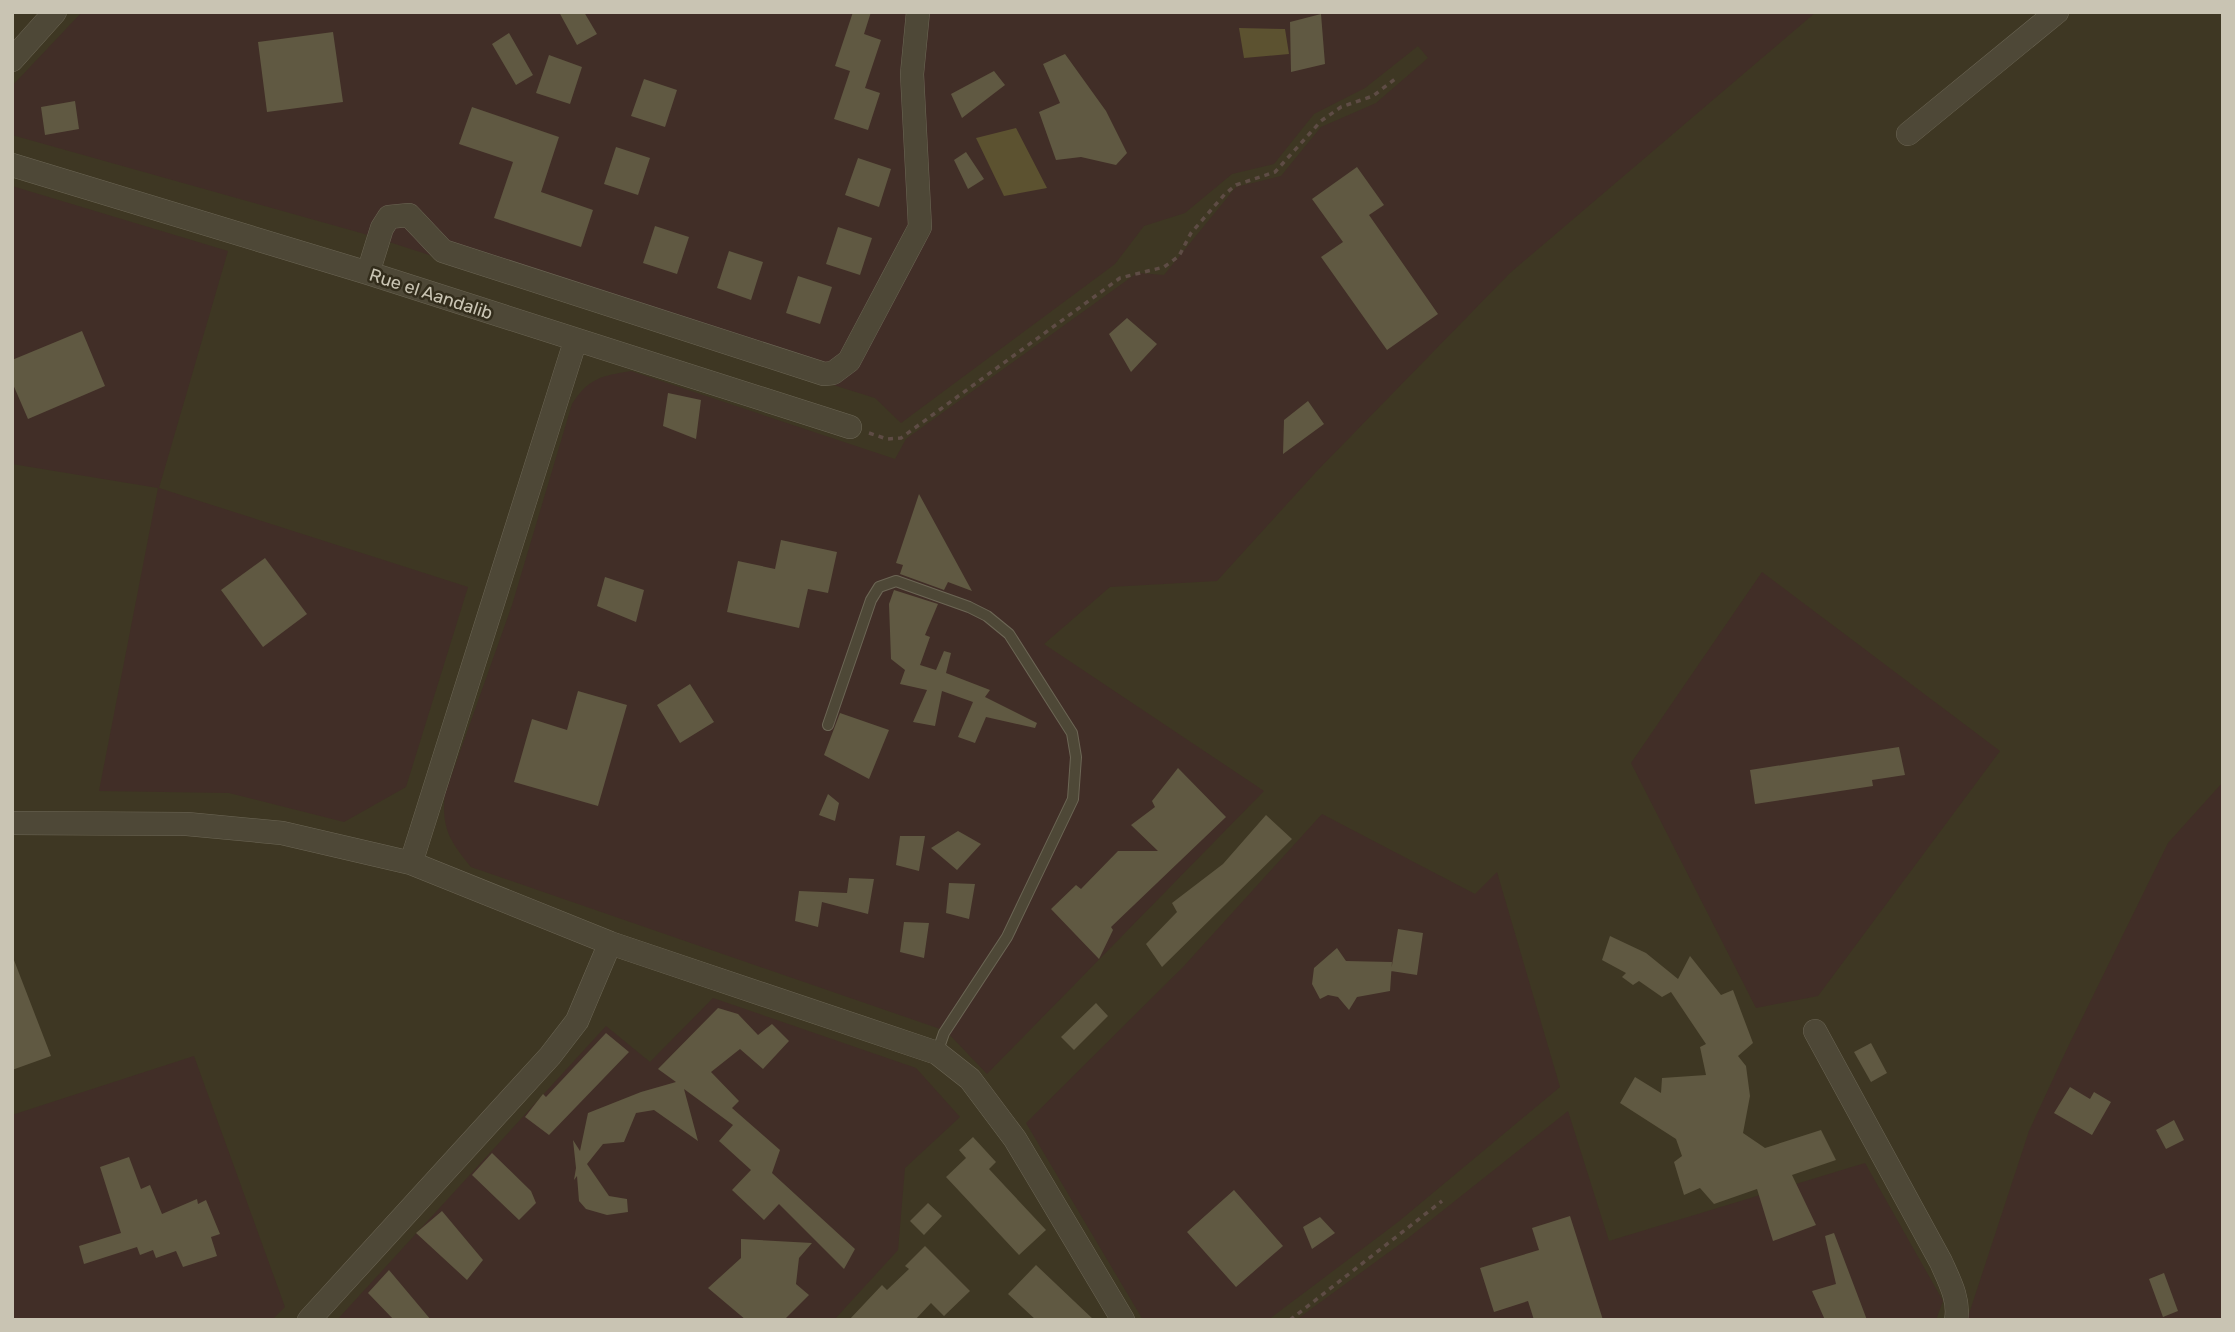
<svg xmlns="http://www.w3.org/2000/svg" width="2235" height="1332" viewBox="0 0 2235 1332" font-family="Rubik,sans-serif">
<rect width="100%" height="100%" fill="#3e3723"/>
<path fill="#412e27" d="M82 12H1816L1510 273 1316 472 1217 581 1110 587 1044 644 1264 791 987 1074 946 1031 471 867C450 841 441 828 445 794L512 605 572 404C589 378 601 376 631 371L895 459 906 439 1137 273 1164 275 1236 187 1281 176 1321 127 1376 103 1428 58 1418 46 1365 88 1314 114 1274 164 1232 174 1185 213 1144 226 1115 264 901 423 875 398 846 389 361 233 12 135V86Z
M12 186 228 251 159 488 468 587 406 787 344 822 229 793 99 791 158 488 12 464Z
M1762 572 2000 751 1818 996 1756 1008 1631 763Z
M2223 782V1320H1967L2029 1131 2066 1051 2168 843Z
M1322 814 1475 894 1497 872 1560 1087 1398 1222 1268 1320H1143L1026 1123 1184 966Z
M713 998 916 1068 960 1117 905 1168 898 1250 834 1320H337L606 1026 650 1062Z
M194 1056 285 1307 272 1320H12V1115Z
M1568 1111 1609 1241 1865 1163 1943 1301 1936 1320H1296L1407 1239Z"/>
<path fill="#5c5230" d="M1239 28 1285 29 1289 54 1244 58Z
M1016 128 1047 188 1004 196 976 138Z"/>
<path fill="#605942" d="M559 12H584L597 34 577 45Z
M853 12H871L864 34 881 40 865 88 880 93 868 130 834 119 850 71 835 66Z
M1321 14 1325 64 1291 72 1290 22Z
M333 32 343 102 267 112 258 42Z
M509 33 533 75 516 85 492 44Z
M1065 54 1106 111 1127 153 1116 165 1081 157 1056 160 1039 112 1060 103 1043 64Z
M549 55 582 67 570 104 536 93Z
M994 71 1005 85 962 118 951 94Z
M644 79 677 90 665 127 631 116Z
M75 101 79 129 45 135 41 107Z
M472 107 559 137 541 192 593 210 581 247 494 218 513 162 459 144Z
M616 147 650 158 638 195 604 184Z
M966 152 984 179 968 189 954 160Z
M858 158 891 169 879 207 845 195Z
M1357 167 1384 205 1369 215 1438 314 1387 350 1321 257 1343 242 1312 199Z
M655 226 689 237 677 274 643 263Z
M838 227 872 238 860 275 826 264Z
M729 251 763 262 751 300 717 288Z
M798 276 832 287 820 324 786 313Z
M1127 318 1157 344 1131 372 1109 334Z
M82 331 105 386 28 419 12 382V360Z
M668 393 701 400 696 439 663 426Z
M1308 401 1324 424 1283 454 1284 420Z
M919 494 972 591 948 582 944 590 900 574 903 565 896 563Z
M781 540 837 552 828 593 808 589 799 628 727 612 738 561 775 569Z
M265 558 307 614 263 647 221 590Z
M605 577 644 590 636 622 597 606Z
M894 590 938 604 925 635 930 637 920 665 936 670 944 651 951 653 946 673 990 690 985 697 1037 723 1035 728 986 717 975 743 958 737 973 702 942 691 935 726 913 722 927 690 900 684 905 670 891 659 889 604Z
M690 684 714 722 680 743 657 705Z
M578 691 627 705 598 806 514 782 532 719 567 730Z
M840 713 889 730 869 779 824 755Z
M1899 747 1905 775 1872 780 1873 786 1755 804 1750 770Z
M1178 768 1226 817 1111 927 1113 930 1099 959 1051 909 1076 885 1081 889 1118 851H1158L1131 825 1155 807 1152 801Z
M828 794 839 803 835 821 819 815Z
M1266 815 1292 839 1162 967 1146 944 1177 912 1172 903 1223 864Z
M958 831 981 844 957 870 931 848Z
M900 836H925L919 871 896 865Z
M849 878 874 879 868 914 822 902 818 927 795 921 799 891 847 893Z
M949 883 975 884 969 919 946 913Z
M904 922 929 923 924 958 900 952Z
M1398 929 1423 933 1417 975 1391 971Z
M1610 936 1646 953 1678 979 1690 956 1721 995 1733 990 1753 1043 1738 1056 1746 1066 1750 1096 1743 1133 1765 1148 1821 1130 1836 1160 1792 1175 1816 1225 1773 1241 1757 1189 1714 1204 1700 1188 1684 1195 1674 1162 1682 1156 1676 1139 1620 1103 1635 1077 1661 1093 1662 1078 1706 1075 1700 1047 1706 1044 1671 992 1662 997 1639 981 1633 985 1622 977 1626 973 1602 960Z
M1337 948 1346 961 1392 962 1390 991 1357 997 1349 1010 1338 997 1328 995 1320 999 1312 984 1314 968Z
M12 955 51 1056 12 1070Z
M1096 1003 1108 1016 1074 1050 1061 1037Z
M718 1008 738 1014 758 1035 772 1024 789 1041 763 1069 740 1049 711 1072 739 1101 732 1108 780 1150 772 1173 855 1249 844 1269 779 1204 764 1220 732 1190 751 1170 719 1141 733 1125 684 1089 698 1141 654 1110 636 1113 624 1142 603 1144 587 1164 609 1196 627 1199 628 1212 607 1215 586 1209 579 1201 577 1176 574 1180 576 1168 573 1140 580 1151 588 1113 641 1092 676 1082 658 1069Z
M606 1033 629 1052 549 1135 525 1117 543 1094 546 1097Z
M1871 1043 1887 1073 1871 1082 1854 1052Z
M2070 1087 2090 1099 2094 1092 2111 1102 2092 1135 2054 1113Z
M2174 1120 2184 1140 2166 1149 2156 1130Z
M973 1137 996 1162 989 1169 1046 1230 1019 1255 946 1177 966 1158 959 1150Z
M492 1153 531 1191 536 1203 519 1220 472 1175Z
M129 1157 141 1189 150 1185 162 1214 197 1199 198 1204 206 1200 220 1234 211 1237 217 1256 183 1267 176 1251 156 1258 153 1250 140 1255 137 1247 84 1264 79 1246 121 1233 100 1167Z
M1234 1190 1283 1246 1236 1287 1187 1232Z
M928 1203 942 1216 924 1235 910 1221Z
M442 1211 483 1260 467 1280 416 1233Z
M1570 1216 1603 1320H1534L1528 1301 1494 1312 1480 1268 1539 1250 1532 1228Z
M1320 1217 1335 1233 1312 1249 1303 1227Z
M1834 1233 1867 1320H1825L1812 1291 1836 1284 1825 1236Z
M741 1239 812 1243 799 1258 796 1284 809 1295 784 1320H746L708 1288 741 1258Z
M925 1246 970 1291 944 1316 931 1303 915 1320H849L882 1285 887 1290 909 1269 905 1266Z
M1036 1265 1094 1320H1036L1008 1294Z
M389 1270 431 1320H394L368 1293Z
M2164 1273 2178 1311 2163 1317 2149 1279Z"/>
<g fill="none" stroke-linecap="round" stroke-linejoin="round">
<g stroke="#6c6655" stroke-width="12">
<path id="lane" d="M828 725 871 600 879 587 896 581 969 607 987 616 1009 634 1072 733 1076 757 1073 799 1007 937 944 1033 937 1053"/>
</g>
<g stroke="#6c6655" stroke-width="24">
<path id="street" d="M12 60 55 12
M1908 134 2057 12
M12 165 368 273 850 427
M368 273 382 228 389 217 409 215 443 251 824 374 833 373 849 361 920 227 912 74 918 12
M12 823 187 824 282 833 411 863 610 943 937 1053 970 1079 1015 1139 1123 1320
M411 863 575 342
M1815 1031 1941 1262C1949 1280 1960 1300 1956 1320
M309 1320 550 1056 577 1021 610 943"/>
</g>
<path stroke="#5e4c45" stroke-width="3.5" stroke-dasharray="5 5" stroke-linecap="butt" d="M869 433 887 439 901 438 1120 278 1164 267 1179 256 1191 233 1225 194 1236 185 1275 172 1321 121 1341 107 1373 96 1395 79
M1290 1320 1442 1201"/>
<use href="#lane" stroke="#4e4837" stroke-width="10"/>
<use href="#street" stroke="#4e4837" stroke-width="23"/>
</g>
<g text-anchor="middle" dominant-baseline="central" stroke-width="5" stroke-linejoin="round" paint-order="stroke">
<g font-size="18" fill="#c9c4b3" stroke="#332d1c">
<text transform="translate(431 294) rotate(18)">Rue el Aandalib</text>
</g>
</g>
<rect width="2235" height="1332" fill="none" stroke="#c9c4b3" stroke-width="28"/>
</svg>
